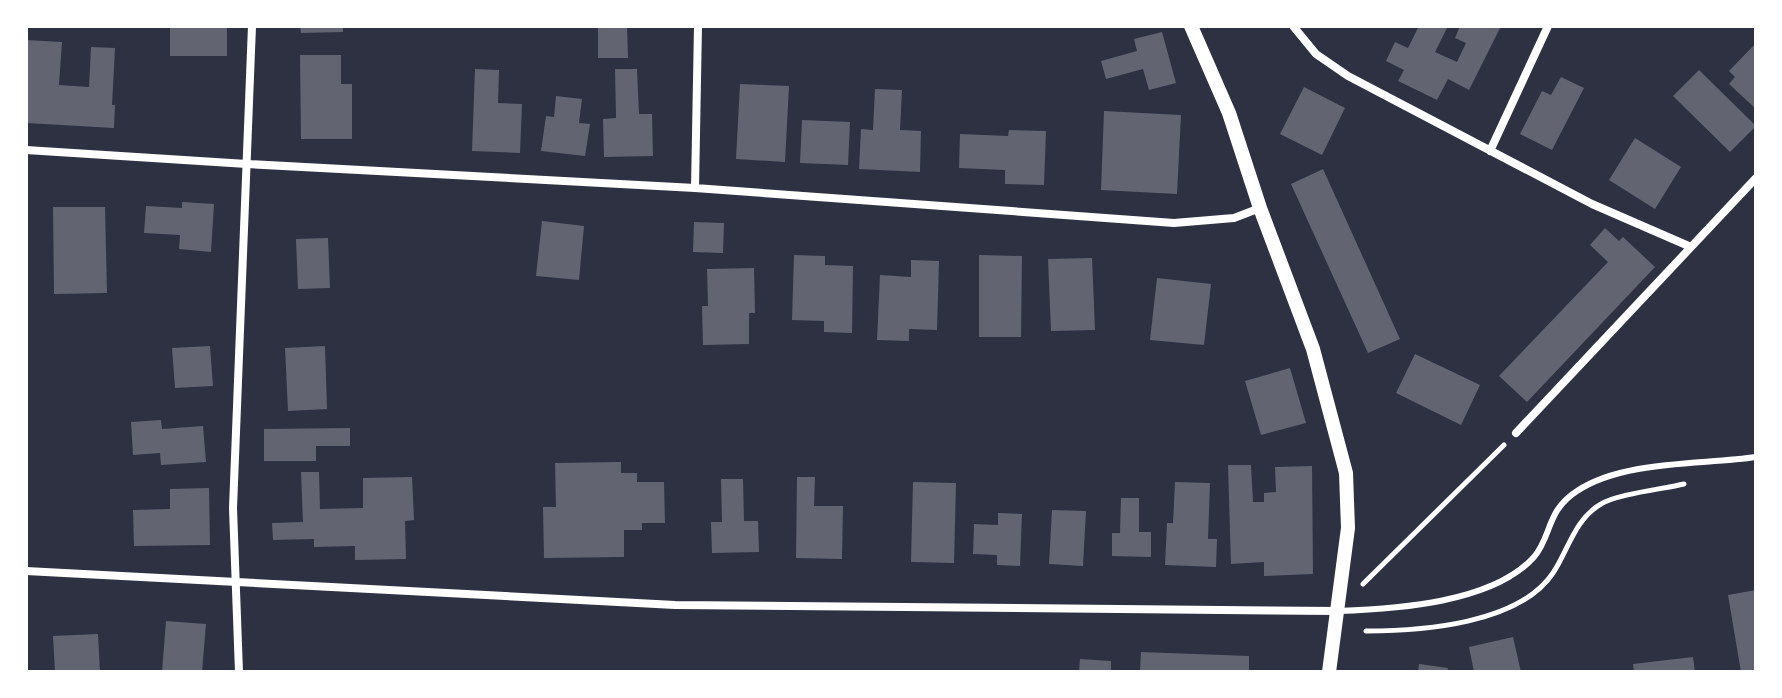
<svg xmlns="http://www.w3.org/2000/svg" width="1782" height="698" viewBox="0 0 1782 698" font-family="'Open Sans',sans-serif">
<rect width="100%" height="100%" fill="#2d3142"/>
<path fill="#626471" d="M170 26H227V56H170Z
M300 26H343V32L301 33Z
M598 26H627L628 58H598Z
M1419 26H1448L1435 52 1457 62 1466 43 1455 38 1460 26H1501L1469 90 1448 79 1437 100 1398 81 1404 70 1386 61 1395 42 1408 48Z
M1162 32 1176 83 1149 90 1143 69 1106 79 1101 61 1137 51 1134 39Z
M26 40 62 42 59 85 89 87 91 47 115 48 112 105H115L114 128 26 123Z
M1756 43V109L1729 84 1735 77 1729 71Z
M300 55H341V84H352V139H301Z
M475 69 499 70 498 103 522 104 520 153 472 151Z
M615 69H637L639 114H652L653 156 604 157 603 119 616 118Z
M1699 70 1756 126 1730 152 1673 96Z
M1561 77 1584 88 1552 150 1520 134 1542 91 1551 95Z
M740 84 789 86 785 162 736 159Z
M1304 87 1345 108 1322 155 1280 134Z
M875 89 902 90 900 130 921 131 920 172 859 169 861 129 873 130Z
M556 96 582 99 579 123 590 124 585 156 541 151 546 116 554 117Z
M1104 111 1181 115 1177 194 1101 190Z
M802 120 850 122 848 165 800 163Z
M1009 130 1046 131 1044 185 1005 184V170L959 168 960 134 1008 136Z
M1635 138 1681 167 1655 209 1609 180Z
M1323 169 1400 339 1368 353 1291 184Z
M182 202 214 204 211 252 179 249 180 235 144 233 146 206 182 208Z
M53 207H105L107 293 54 294Z
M542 221 584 226 579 280 536 276Z
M694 222 724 223 723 253 693 252Z
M1605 228 1619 241 1623 237 1655 267 1527 402 1499 376 1608 262 1590 245Z
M328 238 330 288 298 289 296 239Z
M794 255 825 256V265L853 266 852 333 824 332V321L792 320Z
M979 255 1022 256 1021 337H979Z
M1092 258 1095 330 1051 331 1048 259Z
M911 260 939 261 937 330 909 329V341L877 340 880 275 911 277Z
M754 268 755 313H749V344L703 345 702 306H708L707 269Z
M1157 278 1211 284 1204 345 1150 340Z
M210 346 213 386 175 388 172 348Z
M325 346 327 409 288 411 285 348Z
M1415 354 1480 385 1461 425 1396 393Z
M1290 368 1306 423 1261 435 1245 381Z
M161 420 162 429 203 426 206 462 161 465 160 453 133 455 131 422Z
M350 428V446H316V461H264V429Z
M621 462V473H637V482H664L665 523H642V530H624V557L544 558 543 507H556L555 463Z
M1228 465H1251L1253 502H1264V493L1276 492 1275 467 1312 466 1313 574 1264 576V562L1231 564Z
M301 472H319L320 509 363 508V478L412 477 414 520 405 521 406 559 355 560V546L314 547V539L273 540 272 523 303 522Z
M797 477H815L814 506H843L842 559 796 558Z
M721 479H743L744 521H758L759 552 712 553 711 522H722Z
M913 482 956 483 954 563 911 562Z
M1175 482 1210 483 1208 539H1217L1216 567 1165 565 1167 523H1173Z
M209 488 210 545 134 546 133 510 170 509V489Z
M1121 498H1139V532H1151V557L1112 556V533H1120Z
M1052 510 1086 511 1083 566 1049 564Z
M998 513 1022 514 1020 566 997 565V555L973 554 974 524 998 525Z
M1756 590V672H1741L1728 595Z
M166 621 206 624 202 672H162Z
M98 634 100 672H55L53 636Z
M1513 637 1521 672H1474L1469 647Z
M1141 652 1249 656V672H1140Z
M1693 657 1695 672H1634L1633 664Z
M1080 659 1111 661V672H1079Z
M1419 664 1448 668 1447 672H1418Z"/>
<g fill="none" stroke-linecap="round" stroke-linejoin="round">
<path stroke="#fff" stroke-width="5" d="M1363 584 1504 445
M1366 631C1422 631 1519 624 1553 573 1569 549 1574 520 1601 504 1617 494 1663 489 1684 484"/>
<path stroke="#fff" stroke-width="6" d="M1338 611C1396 609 1493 603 1534 557 1552 536 1546 511 1577 491 1623 460 1702 465 1756 457"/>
<path stroke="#fff" stroke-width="8" d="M1293 26 1316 54 1348 76 1592 204 1691 247
M26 150 247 164 695 188 1174 223 1234 218 1260 208
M1490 151 1548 26
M695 188 698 26
M1516 433 1756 178
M26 571 675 605 1337 611
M239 672 233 508 252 26"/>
<path stroke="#fff" stroke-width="14" d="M1191 26 1229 113 1260 208 1313 349 1346 473 1348 528 1329 672"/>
</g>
<rect width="1782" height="698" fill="none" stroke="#ffffff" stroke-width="56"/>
</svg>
